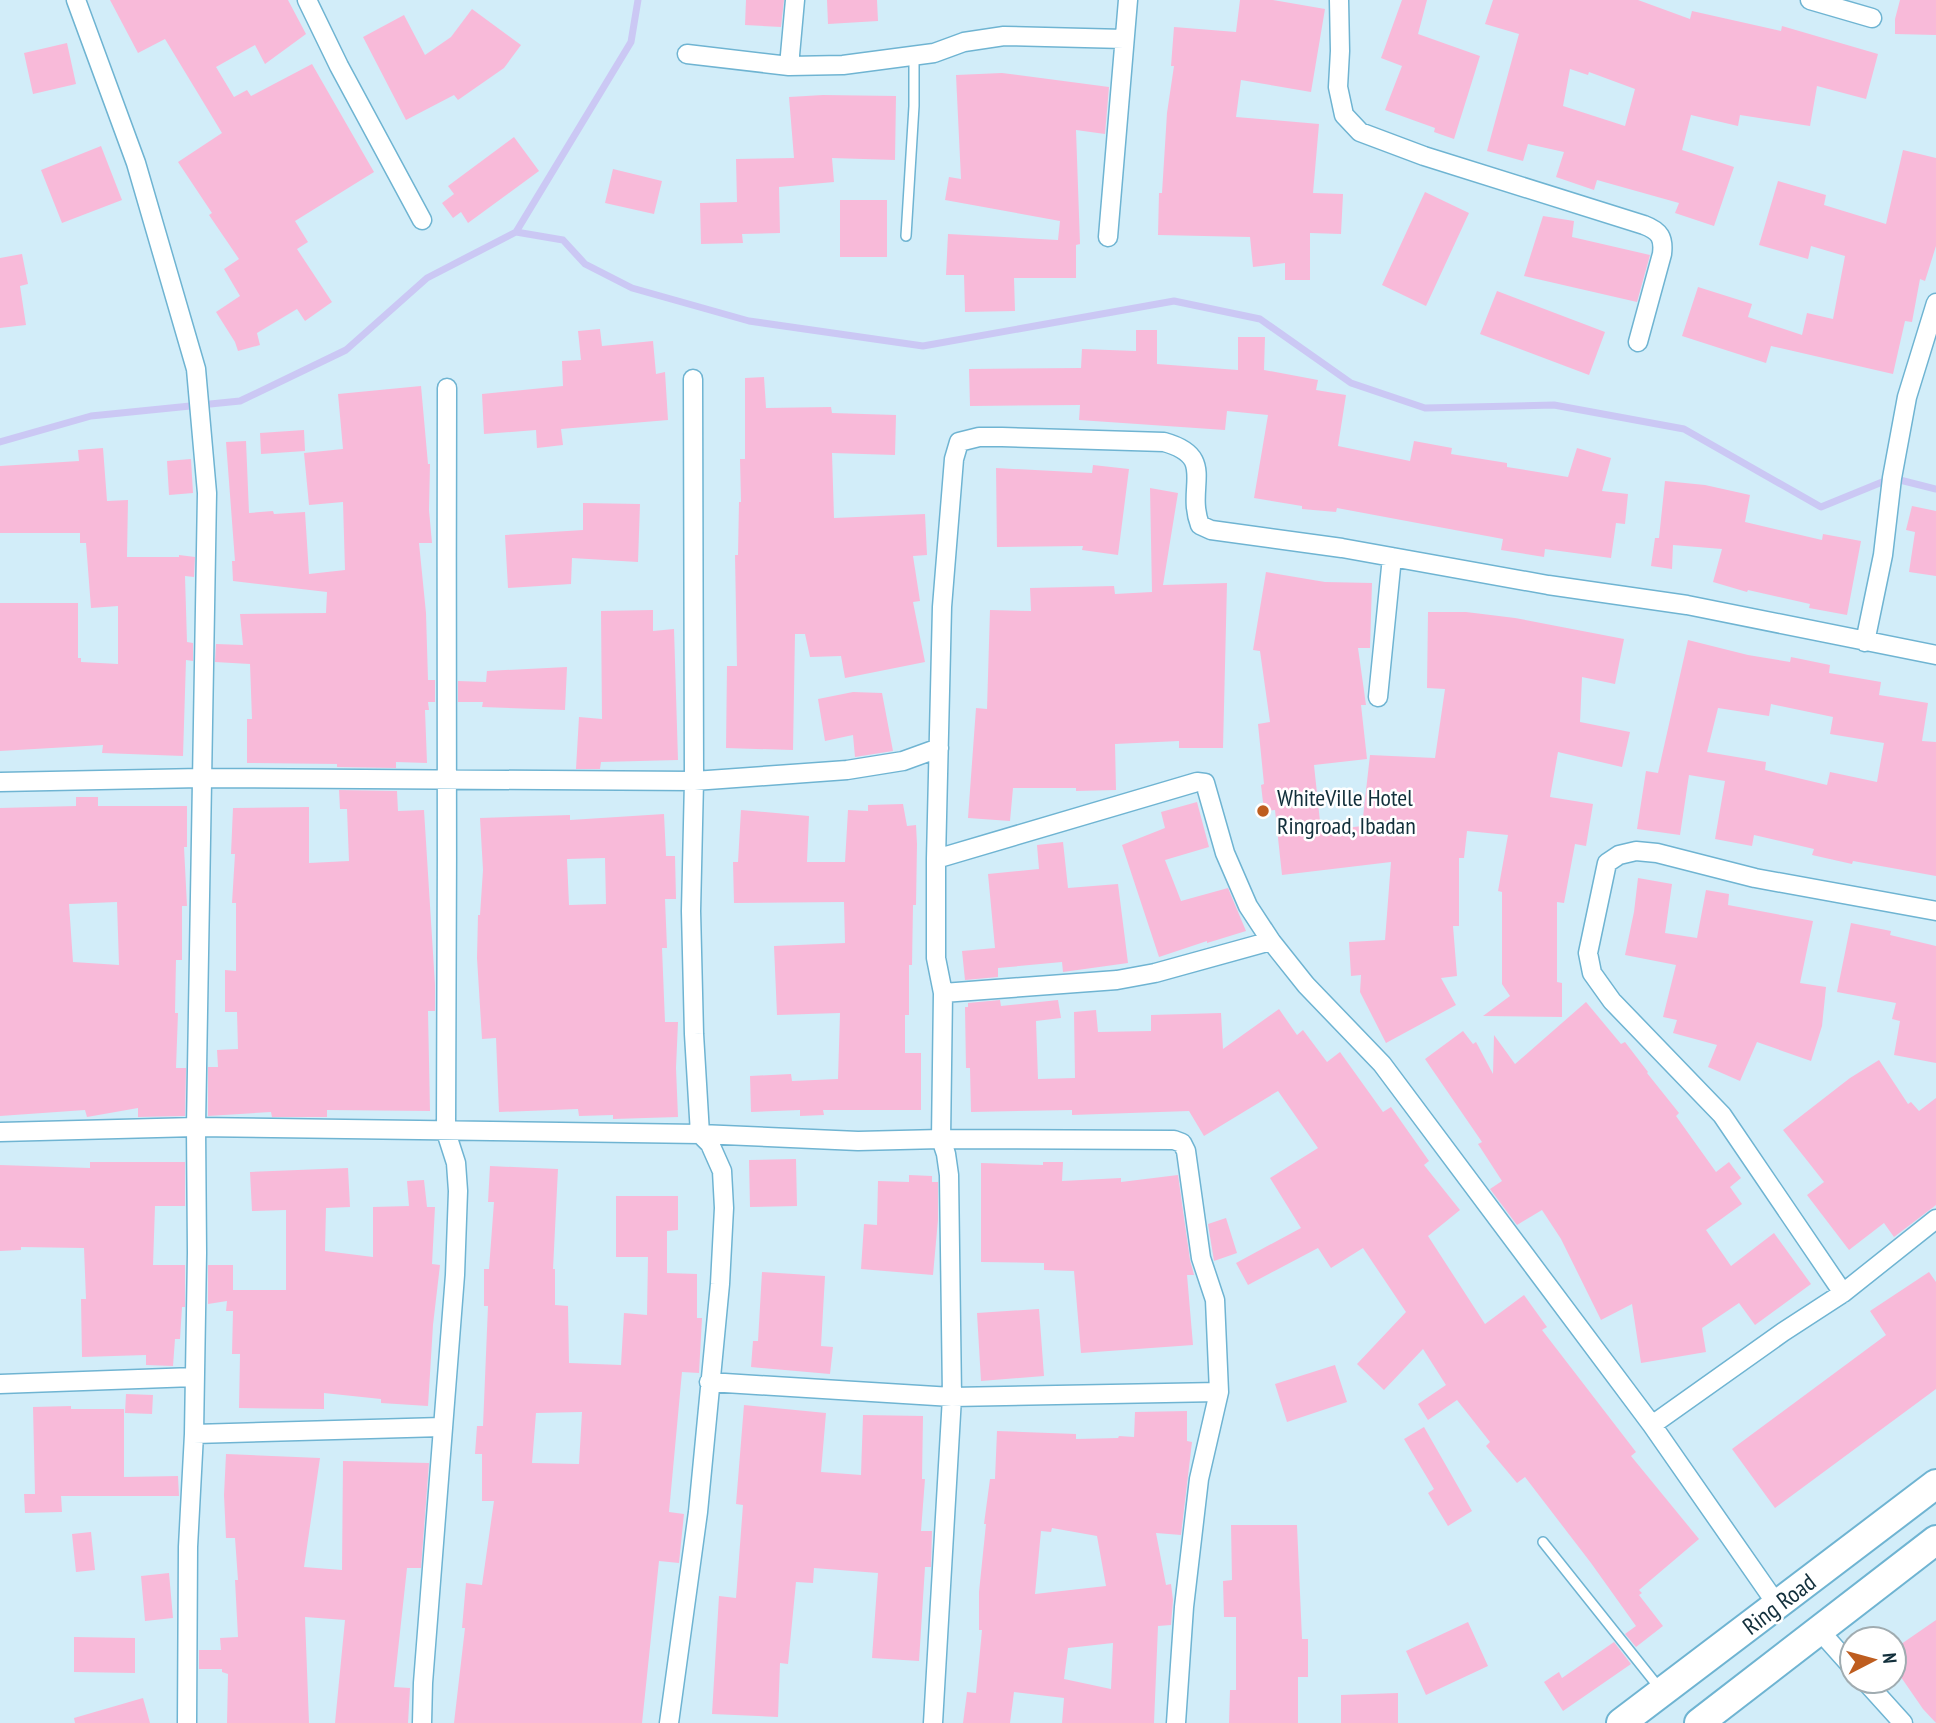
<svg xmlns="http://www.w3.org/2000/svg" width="1936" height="1723" viewBox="0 0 1936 1723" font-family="'PT Sans Narrow',sans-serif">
<rect width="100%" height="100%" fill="#d2edf9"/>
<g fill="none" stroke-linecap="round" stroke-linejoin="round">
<path stroke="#cbc8f4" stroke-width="7" d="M516 232 631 42 638 0
M0 442 91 416 240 401 346 350 427 278 516 232 563 240 585 264 632 288 749 321 923 346 1174 301 1260 319 1351 383 1425 408 1554 405 1684 429 1821 507 1892 478 1936 489"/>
</g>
<path fill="#f8bad9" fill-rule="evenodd" d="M110 0H288L306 34 265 64 255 45 216 67 234 97 247 90 251 96 312 64 374 172 295 221 308 242 297 249 332 302 305 321 297 309 257 333 260 345 238 351 235 342 216 312 240 296 224 269 239 259 209 215 212 213 178 162 222 133 165 39 138 53Z
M746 0H784L781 27 745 25Z
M827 0H877L878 21 828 24Z
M1240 0H1273L1325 9 1311 92 1241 80 1236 117 1319 124 1313 193 1343 194 1341 234 1310 233V280H1285V263L1253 267 1250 237 1158 235 1159 193H1162L1167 113 1174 66H1171L1174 27 1236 32Z
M1402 0H1427L1418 34 1480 56 1454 139 1434 132 1435 128 1385 110 1402 66 1381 58Z
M1493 0H1638L1690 19 1692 11 1781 31 1782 26 1878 54 1866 99 1817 86 1810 126 1740 115 1738 126 1691 115 1682 150 1734 167 1714 226 1675 213 1679 203 1597 180 1594 190 1556 177 1564 152 1528 144 1523 161 1487 151 1519 34 1485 24ZM1570 69 1588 75 1589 72 1635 89 1625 126 1563 106Z
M1900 0H1936V35L1895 34V19Z
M472 9 521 45 504 68 458 100 454 95 406 120 363 37 404 15 425 55 451 37Z
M67 43 76 84 33 94 24 53Z
M1002 73 1109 87 1105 134 1076 130 1080 244 1076 245V278H1014L1015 311 965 312 964 275H946L948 234 1058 240 1060 221 945 200 949 177 961 179 956 75Z
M823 95 896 96 895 160 832 158 834 182 779 187 780 233 742 234 743 243 701 244 700 203 737 202 736 159 794 158 789 97Z
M514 137 539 171 468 223 461 212 453 218 442 203 454 194 448 186Z
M101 146 122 200 62 223 41 170Z
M1903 150 1936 158V246L1925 281 1920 279 1912 322 1905 321 1893 374 1771 346 1766 363 1682 336 1698 287 1752 304 1748 317 1802 335 1807 313 1833 319 1845 256 1811 246 1808 259 1759 245 1778 181 1826 195 1824 205 1886 224Z
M613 169 662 181 654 214 605 203Z
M1425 192 1469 213 1426 306 1382 285Z
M840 200H887V257H840Z
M1543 216 1574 221 1572 237 1650 255 1637 302 1524 276Z
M22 254 28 284 20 286 26 325 0 328V258Z
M1497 291 1605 332 1589 375 1480 334Z
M600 329 602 346 653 341 656 374 665 372 668 420 561 429 563 445 537 448 536 430 484 434 482 394 563 386 562 361 581 360 578 331Z
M1136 330H1157V364L1238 370V337H1265L1264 370 1318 380 1316 390 1346 395 1338 446 1410 461 1414 441 1452 448 1451 454 1507 463V467L1568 477 1577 448 1611 458 1602 491 1628 494 1625 524 1616 523 1611 558 1545 549 1544 557 1501 550 1503 539 1337 508 1336 512 1302 509V506L1254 498 1268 415 1227 411 1225 430 1079 420 1080 405 970 406 969 369 1081 368 1082 349 1136 351Z
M764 377 766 408 831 407 832 413 896 415 895 455 832 453 834 518 925 514 927 555 913 556 920 601 913 602 925 662 845 678 841 656 810 657 805 634H795L793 750 726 748 727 666H737L735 555H738L739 502H741L740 459H745V378Z
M421 386 428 464H430L429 510 432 543H419L426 613 428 680H435V702H428L429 710H425L427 763 396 762V768L337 767V764L247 763V719H252L250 664 215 662 216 644 243 645 240 614 326 613 327 592 233 581 232 561H235L226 442 246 441 249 513 273 511 274 514 305 512 309 574 345 570 343 502 309 505 304 453 343 449 338 394Z
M304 430 305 451 261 454 260 433Z
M103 448 107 501 128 500 127 557H179V555L195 557 194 577 185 576 187 642 193 643V661L186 660 183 756 102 753 103 745 0 751V603H78V658H81V662L118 664V606L91 608 86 543H80V533H0V466L79 461 78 450Z
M191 459 193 493 169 495 167 461Z
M1093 465 1129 469 1118 555 1082 550 1083 546 997 547 996 468 1092 473Z
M1665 481 1705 485 1750 495 1745 522 1822 540 1823 534 1861 541 1847 615 1809 608 1810 604 1748 590 1747 592 1713 582 1722 549 1673 545 1672 569 1651 566 1655 538H1659Z
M1150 488 1178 493 1163 585 1227 583 1223 748H1179V741L1115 744 1116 790 1076 791V788H1013L1010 821 968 818 976 708 987 709 990 610 1031 611 1030 588 1114 586 1115 594 1152 592Z
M583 503 640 504 638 562 572 558 571 584 508 588 505 535 583 530Z
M1912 506 1936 511V576L1909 572 1915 532 1906 530Z
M1266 572 1325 582 1372 583 1370 648H1358L1366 705H1361L1367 759 1314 765 1321 831 1362 826 1370 755 1435 758 1445 689 1427 688 1428 612H1466L1515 618 1624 639 1615 684 1582 677 1580 722 1630 732 1622 767 1558 752 1550 797 1593 804 1586 846 1575 844 1564 903 1557 902V982L1562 983V1017L1483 1016 1510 996 1502 984V892L1498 891 1508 835 1467 831 1464 858H1459V926H1453L1457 976 1441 978 1456 1005 1386 1043 1360 992 1361 975 1351 976 1349 942 1385 940 1391 862 1282 875 1275 810 1264 811 1261 785 1264 784 1258 724 1270 722 1260 651 1253 650Z
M653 610V631L674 629 678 760 601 762 600 769H576L579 717 602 719 601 611Z
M1688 640 1748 655 1790 662 1791 657 1830 665 1829 673 1881 682 1879 695 1928 703 1922 741 1936 742V876L1853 861 1852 864 1812 855 1814 849 1754 835 1752 846 1715 839 1725 781 1689 775 1680 835 1637 829 1646 771 1658 773ZM1771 704 1833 717 1830 734 1884 743 1877 782 1830 772 1827 785 1765 770 1766 762 1707 752 1718 708 1769 716Z
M567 667 565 710 482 707 483 702H458V681L486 682 487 671Z
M853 692 882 693 893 751 855 757 853 735 825 741 818 699Z
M339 790 397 791 398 811 424 810 435 985V1011H428L430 1111 327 1110V1117H272L271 1112 208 1116V1067H218L217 1050 238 1049 237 1012H225V970L236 971V903H232L235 854H231L233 808 309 807V863L349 861 347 809H340Z
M76 797H98V806H187V847H184L187 906H182V960H176L175 1013H178L176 1068H186L185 1116 138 1117V1108L87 1117 85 1110 0 1116V808L76 806ZM117 902 119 965 73 962 69 904Z
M1197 802 1209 847 1165 860 1181 901 1228 888 1246 931 1207 943V941L1159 957 1122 845 1165 828 1161 812Z
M903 804 907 826 916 825 917 844 916 905H913L912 965H909V1015H905V1053H921V1110H823L824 1115 800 1116V1110L751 1112 750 1076 791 1074 792 1081 838 1079 840 1013 777 1015 774 946 845 943 844 902 734 903 733 862H738L741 810 809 816 807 862H845L848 810 868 811V805Z
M664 814 666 856H675L676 899H665L667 948H662L665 1022H678L676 1068 678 1117 613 1119V1115L579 1116 578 1109 499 1112 496 1038 482 1039 477 958 478 915H480L483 870 480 818 570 815V820ZM605 858 606 904 569 905 567 859Z
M1063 842 1068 888 1118 884 1128 963 1063 972 1062 962 998 968V977L965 980 962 951 995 948 988 874 1039 869 1037 845Z
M1638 878 1672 884 1665 933 1697 938 1706 890 1729 894 1728 905 1813 921 1800 983 1826 987 1822 1026 1811 1061 1757 1042 1740 1081 1708 1067 1717 1045 1673 1033 1677 1020 1663 1017 1676 965 1625 955 1634 912Z
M1851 923 1891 931 1890 935 1936 946V1063L1894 1055 1900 1021 1892 1019 1896 1003 1837 992Z
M1000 1000 1001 1006 1058 1000 1061 1018 1036 1021 1038 1079 1075 1078 1074 1012 1096 1010 1098 1032 1151 1031V1015L1221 1013 1223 1049 1279 1009 1297 1035 1303 1030 1327 1062 1340 1052 1383 1112 1391 1107 1429 1161 1424 1165 1460 1210 1428 1236 1485 1324 1524 1295 1547 1327 1542 1330 1636 1452 1631 1456 1699 1539 1639 1590 1642 1593 1639 1595 1663 1626 1636 1647 1625 1634 1636 1626 1591 1563 1525 1477 1517 1483 1486 1446 1490 1442 1457 1400 1428 1420 1418 1404 1446 1385 1423 1349 1384 1390 1357 1364 1406 1312 1363 1248 1331 1268 1318 1248 1248 1285 1236 1263 1301 1228 1270 1178 1318 1148 1278 1091 1204 1136 1189 1111 1072 1115V1110L971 1112 970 1068H966L965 1007H968V1003Z
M1586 1002 1621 1044 1625 1042 1648 1072 1647 1073 1679 1113 1676 1116 1716 1172 1729 1162 1741 1178 1730 1187 1742 1204 1706 1230 1731 1266 1774 1233 1811 1284 1755 1325 1739 1303 1702 1328 1706 1352 1641 1363 1632 1304 1601 1320 1561 1239 1542 1210 1517 1225 1490 1189 1502 1181 1478 1144 1482 1142 1425 1059 1463 1031 1473 1044 1476 1042 1493 1074 1494 1035 1515 1064Z
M1879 1060 1908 1104 1911 1102 1919 1111 1936 1098V1205L1894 1237 1884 1223 1849 1250 1807 1195 1824 1182 1783 1130 1850 1078Z
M796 1159 797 1206 750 1207 749 1160Z
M90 1162H185V1206H155L153 1265H185V1307H182L180 1339H175L173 1366 146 1365V1355L82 1357 81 1299H86L84 1248 21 1247V1250L0 1251V1165L90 1168Z
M1043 1162H1063L1062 1181 1121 1178V1182L1178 1175 1190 1260 1193 1271 1194 1275H1187L1193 1345 1081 1353 1074 1271 1044 1270V1263L981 1262V1163L1043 1165Z
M490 1166 558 1169 553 1269H555V1305L568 1306 569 1363 621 1365 624 1313 647 1315 648 1257H616V1196H678V1230L667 1231V1273L697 1274V1318H702L699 1373 682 1372 669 1512 684 1514 679 1563 659 1561 642 1723H454L465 1628H462L466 1583 482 1585 494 1501H482V1454H475L477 1426H483L488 1306H484V1269H489L494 1202H488ZM582 1412 579 1464 532 1463 536 1413Z
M348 1168 350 1207 326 1208 325 1251 373 1257V1207L409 1206 407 1181 424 1180 427 1207H435L432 1264 440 1265 433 1325 428 1406 381 1403V1399L324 1393V1409L239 1408 240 1354H232L233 1311H226L227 1301 208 1304V1265H233V1290H286V1210L252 1211 250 1172Z
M909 1175 932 1176V1182H938V1220L933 1275 861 1269 864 1224 877 1225 878 1181 909 1182Z
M1226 1218 1237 1253 1214 1261 1208 1224Z
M762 1272 825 1276 821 1346 833 1347 830 1374 751 1367 753 1341H758Z
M1929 1272 1936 1282V1389L1775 1508 1732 1449 1886 1335 1870 1311Z
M1039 1309 1044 1376 981 1381 977 1313Z
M1335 1365 1347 1402 1287 1422 1275 1384Z
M126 1394 153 1395 152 1414 125 1413Z
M744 1405 826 1413 821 1472 861 1475 863 1415 923 1416 922 1479H925L921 1531H932L931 1567H925L919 1661 872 1658 878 1573 814 1568 813 1583 796 1582 788 1664 780 1663 778 1717 712 1714 719 1596 736 1598 743 1505 736 1504Z
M71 1406V1409H124V1477L178 1476 179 1496H61L62 1512 25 1513 24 1494H35L33 1407Z
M1187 1411V1441L1192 1442 1181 1535 1156 1533 1166 1585 1171 1584 1173 1600 1171 1625 1158 1626 1154 1723H1062L1064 1698 1014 1692 1010 1723H963L967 1692 976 1693 982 1630H979V1592L986 1524H984L990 1479H995L997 1431 1076 1434V1439L1118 1438 1119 1436 1134 1437 1135 1412ZM1052 1528 1097 1536 1106 1586 1035 1594 1041 1531 1051 1532ZM1113 1643 1111 1689 1064 1679 1068 1648Z
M1424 1427 1472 1511 1448 1526 1428 1493 1434 1489 1404 1439Z
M226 1454 320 1458 304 1567 342 1570 343 1461 429 1463 421 1568H407L394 1687 410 1688 408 1723H335L345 1620 305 1617 309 1723H227L228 1674 222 1672V1669H199V1650H221L220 1638 238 1637 235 1580H238L235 1538H226L224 1495Z
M1231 1525H1297L1302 1639H1308V1677H1298V1723H1229L1230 1690H1236V1617H1224L1223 1581 1232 1580Z
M91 1532 95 1570 76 1572 72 1534Z
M169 1573 173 1618 145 1621 141 1576Z
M1936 1620V1723L1923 1709 1894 1667V1649Z
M1468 1622 1488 1666 1426 1695 1406 1651Z
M74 1637 135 1638V1673L74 1672Z
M1614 1642 1631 1664 1563 1711 1544 1682 1559 1672 1562 1678Z
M1398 1693V1723H1341V1695Z
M143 1698 150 1723H75L74 1718Z"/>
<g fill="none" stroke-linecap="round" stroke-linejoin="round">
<g stroke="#6fb4d2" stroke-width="12">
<path id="service" d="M906 236 914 106V57
M1543 1542 1661 1690"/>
</g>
<g stroke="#6fb4d2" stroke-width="21">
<path id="minor" d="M76 0 136 163 196 369 207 493 196 1127 197 1253 194 1434 188 1547 187 1723
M307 0 339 66 422 220
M1339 0 1340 51 1338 87 1344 115 1360 132 1424 156 1644 225C1660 231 1664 238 1662 254L1638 342
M1810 0 1872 18
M687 54 789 66 843 65 934 53 964 42 1004 36 1124 39
M789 66 795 0
M1108 237 1128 0
M1865 642 1883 555 1892 478 1907 397 1936 303
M1378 697 1392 557
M0 782 201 778 694 781 847 770 903 761 939 748
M936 859 1197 782 1205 783 1225 853 1248 906 1271 941 1306 985 1382 1064 1652 1425 1778 1606
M943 993 1117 980 1155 973 1271 941
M0 1132 196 1127 700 1134 858 1141 941 1139 1174 1140 1182 1143 1186 1151 1201 1258 1215 1300 1219 1392 1199 1479 1184 1607 1176 1723
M1843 1293 1722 1115 1612 1001 1592 973 1588 953 1607 863 1619 855 1636 851 1657 853 1755 878 1936 911
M709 1382 952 1397 1219 1392
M0 1384 194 1377
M1652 1425 1783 1332 1843 1293 1936 1219
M194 1434 442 1427
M1819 1630 1852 1667
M1865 1681 1903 1723
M422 1723 423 1683 455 1275 458 1191 456 1163 446 1132C448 884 446 636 447 388
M669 1723 698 1512 720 1284 724 1208 722 1171 710 1144 700 1134 694 1034 691 911 694 781 693 379
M933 1723 952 1397 949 1175 946 1154 941 1139 943 993 936 958V859L942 607 954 459 959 442 979 437H1002L1164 442C1218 457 1185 486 1200 525L1211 530 1342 548 1548 585 1687 605 1936 655"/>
</g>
<g stroke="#6fb4d2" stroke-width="32">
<path id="primary" d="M1621 1723 1936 1484
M1699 1723 1936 1540"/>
</g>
<use href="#service" stroke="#fff" stroke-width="9"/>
<use href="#minor" stroke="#fff" stroke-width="18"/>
<use href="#primary" stroke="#fff" stroke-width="28"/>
</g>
<circle fill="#be5d1f" stroke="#fff" stroke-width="2.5" cx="1263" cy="811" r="7"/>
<g text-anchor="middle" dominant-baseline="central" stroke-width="5" stroke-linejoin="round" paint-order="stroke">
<g font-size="24" fill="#122f3b" stroke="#fff" text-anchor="start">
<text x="1277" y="797">WhiteVille Hotel<tspan x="1277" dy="28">Ringroad, Ibadan</tspan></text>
</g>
<g font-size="24" fill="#122f3b" stroke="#fff">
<text transform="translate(1779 1604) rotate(-37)">Ring Road</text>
</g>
</g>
<g transform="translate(1873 1660) rotate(84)"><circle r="33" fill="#ffffff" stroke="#a0acb1" stroke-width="2"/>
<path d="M0-5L12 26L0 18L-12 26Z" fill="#be5d1f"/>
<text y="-10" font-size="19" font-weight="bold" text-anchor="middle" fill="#122f3b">N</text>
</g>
</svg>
